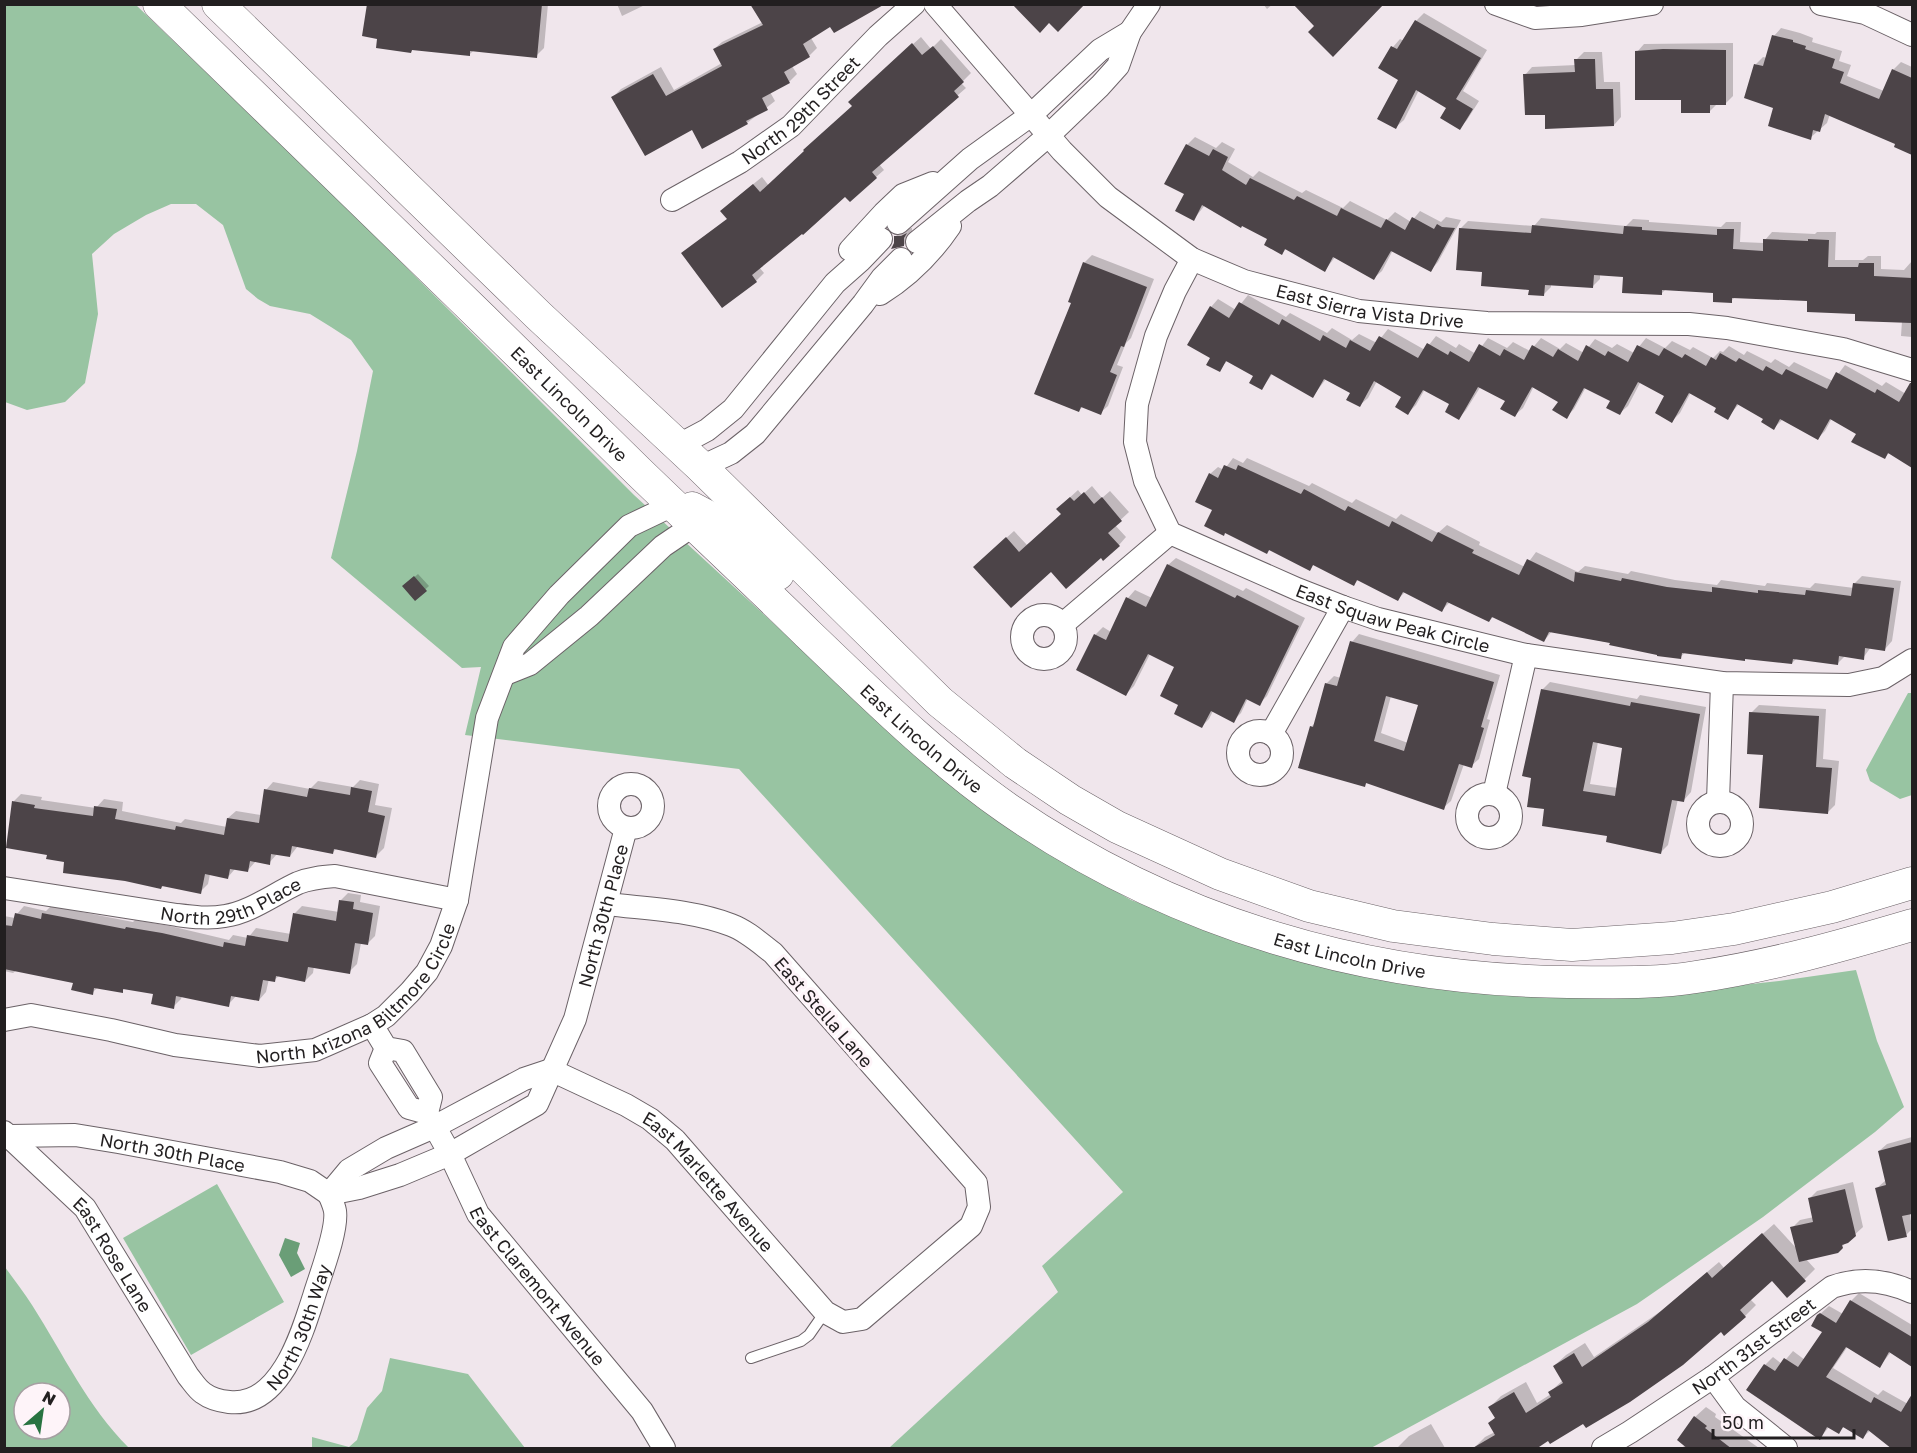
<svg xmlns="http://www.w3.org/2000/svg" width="1917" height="1453" viewBox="0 0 1917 1453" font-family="'Golos Text',sans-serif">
<rect width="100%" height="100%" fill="#f0e6ec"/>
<path fill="#98c4a2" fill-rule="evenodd" d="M5 5H136L333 194 634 495 820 666 1057 857 1131 900 1282 955 1390 982 1511 995 1613 999 1779 981 1856 970 1877 1041 1904 1107 1875 1132 1763 1217 1637 1304 1371 1448H889L1058 1292 1042 1266 1123 1192 739 769 465 735 481 667 462 668 331 558 357 451 373 371 351 340 331 327 310 314 270 306 258 299 246 289 223 225 196 204H171L146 215 114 234 92 254 98 314 85 383 65 402 27 410 5 402Z
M1908 693H1912V795L1900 799 1870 781 1866 770Z
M217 1184 284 1302 191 1355 123 1238Z
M5 1267C14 1280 24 1292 32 1305 64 1355 87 1406 129 1448H5ZM24 1393H60V1429H24Z
M390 1358 468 1374 525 1448H312V1437L349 1447 357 1440 367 1408 382 1391Z"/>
<path fill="#6a9e77" d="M285 1238 300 1243 297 1253 305 1269 291 1277 279 1255Z"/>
<path fill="#0003" fill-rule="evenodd" d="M368 4H548L544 48 536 56 474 50 469 55 414 48 411 51 379 37Z
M617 4H647L622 16Z
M1263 4H1273L1267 9Z
M1424 13 1487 50 1463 91 1479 101 1467 120 1460 128 1448 107 1419 90 1404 120 1396 127 1400 80 1380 67 1393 47 1400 39 1404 41 1416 21Z
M763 22 831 25 811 38 817 48 809 56 792 66 797 74 789 82 770 92 775 101 747 123 692 128 613 97 621 89 661 67 674 90 722 63 714 49 722 42Z
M1781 28 1800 33 1813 38 1812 42 1842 51 1839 61 1851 65 1847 76 1884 91 1893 70 1901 62 1912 67V153L1896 146 1897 143 1830 114 1827 123 1810 138 1775 107 1756 64 1763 57 1767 58 1774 36Z
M921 37 931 49 941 39 971 73 961 83 966 88 879 164 884 170 876 177 845 194 759 267 764 273 756 281 723 306 683 253 728 218 730 203 762 177 769 186 854 106 857 94Z
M1733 43V96L1725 104H1717L1709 112 1683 99 1637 52 1644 44Z
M1584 52H1602L1604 82H1620L1621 117 1614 125 1546 113 1525 75 1532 67 1576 65V60Z
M1195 137 1216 148 1222 142 1235 149 1228 162 1253 177 1259 171 1302 193 1306 190 1343 208 1350 201 1387 220 1395 212 1411 222 1420 211 1441 222 1446 217 1461 220 1438 262 1431 270 1393 250 1382 271 1374 278 1336 256 1325 270 1287 248 1282 253 1270 239 1205 205 1194 219 1186 194 1166 183 1187 145Z
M1541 218 1626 226 1633 219 1649 220V222L1721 227 1726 222H1741L1740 242 1764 243 1765 240 1772 232 1815 234 1817 232H1836L1835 260H1863L1868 256H1881V269L1904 270 1912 261V337L1901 336 1902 321 1857 313 1808 300 1735 297 1731 301 1715 291 1667 288 1661 294 1624 276 1600 274V279L1592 287 1551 284V287L1543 295 1484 271 1460 229 1468 221 1534 226Z
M912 228V237L904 245 896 236 903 229Z
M1092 255 1154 279 1131 338 1126 343 1117 365 1123 367 1108 406 1100 413 1083 406 1079 411 1073 302 1084 263Z
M1248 295 1286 317 1290 313 1327 333 1332 328 1352 340 1359 334 1377 343 1388 329 1425 350 1436 336 1456 348 1459 344 1476 354 1488 338 1507 348 1513 342 1530 351 1541 338 1560 349 1566 343 1584 353 1595 339 1612 348 1617 344 1634 353 1646 338 1665 348 1672 341 1690 350 1693 347 1713 358 1720 351 1723 352 1729 346 1744 355 1747 351 1771 363 1775 359 1789 367 1794 362 1833 381 1845 365 1882 386 1886 382 1906 394 1912 386V464L1911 465 1890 452 1885 457 1858 433 1832 418 1825 431 1818 438 1783 419 1774 428 1765 418 1739 404 1727 418 1718 407 1691 392 1680 413 1672 421 1666 396 1641 381 1628 406 1620 413 1612 401 1586 387 1574 409 1566 417 1560 401 1534 386 1523 408 1515 415 1507 400 1481 386 1466 410 1459 418 1451 404 1425 389 1416 405 1408 413 1403 397 1377 381 1368 398 1360 405 1352 392 1326 379 1313 396 1273 373 1262 388 1255 375 1228 360 1219 370 1212 357 1211 307 1218 299 1236 310Z
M1233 458 1243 463 1247 458 1309 486 1312 483 1352 503 1356 499 1396 519 1401 514 1438 533 1447 525 1480 542 1479 545 1525 567 1536 552 1578 572 1585 566 1628 574 1631 571 1675 580 1717 585 1721 580 1765 586 1767 583 1810 588 1815 583 1854 588V584L1862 576 1901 581 1892 641 1885 649 1871 647 1863 658 1845 656 1838 663 1797 658 1792 663 1747 658 1744 660 1686 652 1680 657 1552 631 1544 641 1494 616 1489 621 1450 602 1442 610 1405 592 1398 599 1359 579 1354 584 1314 564 1309 569 1271 549 1267 552 1214 509 1210 474 1218 467 1224 470Z
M1092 486 1102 498 1110 491 1129 512 1115 525 1126 537 1119 545 1101 556 1051 570 983 559 1014 531 1027 545 1063 514 1066 501 1078 490 1082 495Z
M1176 558 1243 591 1246 588 1305 618 1267 696 1259 704 1248 698 1241 713 1233 721 1213 711 1209 719 1202 726 1180 705 1176 666 1150 654 1134 686 1126 694 1095 635 1103 627 1111 632 1128 598 1135 590 1152 598 1168 565Z
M418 574 429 586 415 599 404 586Z
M1359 634 1500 675 1487 719 1490 720 1479 759 1471 766 1464 764 1451 801 1443 808 1367 782 1365 785 1311 727 1316 722 1326 684 1334 676 1341 678 1352 642ZM1391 696 1419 704 1408 743 1381 733Z
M1550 682 1637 699 1640 695 1706 707 1691 792 1684 800 1678 799 1668 845 1661 852 1609 835 1546 808 1542 690ZM1598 742 1624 747 1618 788 1590 784Z
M1759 705 1826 709 1823 759 1839 761 1835 805 1827 813 1765 754 1751 713Z
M360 780 379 784 375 805 392 808 384 848 376 856 337 848 332 853 298 846 290 856 277 854 269 863 256 861 248 870 235 869 228 877 210 874 208 884 200 892 164 885 161 888 66 861 49 854 7 847 14 801 21 794 42 797 41 800 96 808 104 799 123 802 122 811 181 823 185 819 227 827 228 818 236 811 261 815 266 790 273 782 310 789 318 781 353 787Z
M348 893 361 895 360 902 380 906 375 936 367 944 361 943 357 964 349 972 314 966 313 973 305 981 279 976 274 980 269 979 266 992 259 1000 236 996 228 1005 182 996 181 999 173 1007 155 993 125 988 122 991 98 987 92 993 75 982 17 970 13 973 4 971V916L15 918 17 914 24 906 46 911 51 906 133 922 135 920 170 926 229 940 233 935 248 938 256 928 291 934 295 913 302 906 339 912 341 900Z
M1912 1137V1212L1910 1213 1912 1229 1906 1235 1877 1188 1886 1180 1879 1151 1887 1144Z
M1853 1182 1863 1227 1837 1251 1806 1259 1815 1269 1804 1280 1772 1279 1750 1299 1756 1305 1745 1316 1584 1422 1549 1439 1474 1448 1485 1437 1495 1432 1490 1423 1496 1417 1490 1407 1501 1396 1526 1382 1537 1403 1551 1394 1550 1392 1563 1380 1554 1366 1566 1355 1585 1343 1594 1357 1661 1311 1719 1262 1724 1268 1774 1224 1797 1249 1792 1228 1800 1220 1814 1217 1809 1199 1817 1191Z
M1859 1293 1912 1325V1365L1891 1352 1880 1366 1848 1346 1833 1368 1878 1395 1883 1390 1908 1404 1912 1397V1448H1895L1871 1430 1863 1437 1844 1427 1838 1432 1829 1427 1820 1438 1765 1365 1773 1357 1782 1364 1793 1351 1805 1360 1824 1332 1818 1316 1829 1306 1843 1314 1851 1301Z
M1706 1407 1716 1414 1715 1417 1759 1448H1683L1695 1417Z
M1431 1424 1445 1448H1397L1409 1436Z"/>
<path fill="#4c4448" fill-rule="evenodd" d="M367 4H542L537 58 470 51V56L412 50 411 53 376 48 377 39 362 36Z
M750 4H885L834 33 830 27 803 44 810 57 784 72 790 83 762 98 768 110 746 121 748 124 702 149 692 130 645 156 611 97 653 74 666 96 722 66 713 49 763 25Z
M1012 4H1085L1058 32 1049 23 1040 33Z
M1293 4H1384L1333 57 1308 32 1314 26Z
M1415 20 1481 58 1456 99 1473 109 1460 130 1440 118 1446 108 1416 90 1396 129 1377 119 1398 80 1378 68 1391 46 1397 49Z
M1772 35 1793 40V42L1806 46 1805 49 1835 59 1832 68 1844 72 1840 83 1879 99 1892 69 1912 78V155L1894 147 1895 144 1825 114 1820 132 1813 130 1811 140 1768 126 1773 108 1744 98 1754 64 1763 66Z
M912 43 922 55 933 46 964 82 954 91 959 97 872 172 877 178 850 202 845 197 803 235 802 234 752 275 757 282 722 308 681 253 727 219 720 211 753 184 760 192 804 151 803 150 852 106 848 102Z
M1663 49 1726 50V105H1710V113H1681V100H1635V51Z
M1574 59H1595L1596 89H1613L1614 126 1545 129V115H1525L1523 74 1575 72Z
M1186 144 1209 156 1213 149 1228 157 1222 170 1246 185 1250 178 1294 200 1297 196 1337 216 1341 208 1381 228 1386 219 1405 230 1412 217 1434 229 1437 224 1442 227 1455 228 1431 272 1391 251 1374 280 1333 257 1325 272 1285 249 1282 255 1264 245 1267 239 1242 226 1241 228 1202 205 1194 221 1175 211 1184 194 1164 184Z
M1532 225 1623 234 1624 226 1642 227V230L1717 235V229H1734L1733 249 1763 251V239L1808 241V239L1829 240 1828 267H1858L1859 263H1874V276L1912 278V323L1855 321V314L1807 312V301L1732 298V303L1713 302V293L1662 290V295L1622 293 1623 277 1594 275 1593 288 1545 285 1544 296 1528 295 1529 290 1481 286 1482 272 1456 270 1459 228 1531 233Z
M907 233 904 238V246L891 249 894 243V236H901Z
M1083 262 1147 287 1124 347 1121 346 1110 372 1117 375 1101 415 1081 407 1079 412 1034 394 1071 303 1068 302Z
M1239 302 1279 325 1282 319 1320 341 1323 335 1346 348 1350 340 1370 351 1379 336 1418 358 1427 343 1448 355 1450 351 1469 362 1479 344 1500 356 1504 349 1524 360 1532 345 1553 357 1558 349 1578 361 1586 345 1605 356 1608 351 1628 362 1637 345 1659 356 1664 348 1682 358 1685 354 1706 366 1711 357 1716 360 1720 353 1736 362 1739 358 1763 371 1766 366 1782 375 1786 369 1827 389 1836 372 1875 393 1877 389 1899 402 1910 383H1912V468L1888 453 1885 459 1851 442 1856 434 1830 419 1818 440 1780 419 1774 430 1761 422 1763 419 1737 404 1728 420 1714 412 1716 408 1689 393 1672 423 1655 413 1664 396 1638 382 1620 415 1606 408 1610 401 1584 388 1567 419 1552 410 1558 402 1532 387 1515 417 1500 409 1505 401 1478 387 1459 420 1445 412 1449 404 1423 390 1408 415 1395 407 1401 397 1374 381 1360 407 1346 400 1350 393 1324 379 1313 398 1271 374 1262 390 1249 383 1253 376 1226 361 1220 372 1206 365 1210 358 1187 345 1210 306 1229 318Z
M1224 465 1236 470 1238 465 1301 494 1304 489 1345 511 1348 506 1389 527 1392 521 1432 542 1438 532 1474 550 1472 553 1519 575 1527 559 1574 582 1575 572 1621 581 1622 578 1667 587 1712 592V587L1758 593V590L1805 595 1806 590 1851 596 1853 583 1894 588 1885 651 1865 648 1864 660 1839 656 1838 665 1793 659 1792 664 1745 659V661L1682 653 1681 659 1657 656V655L1609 645 1610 643 1549 632 1544 642 1492 617 1489 622 1447 602 1442 612 1403 592 1398 601 1357 580 1354 586 1313 565 1310 571 1269 550 1267 554 1225 533 1224 536 1204 526 1212 510 1195 502 1209 473 1218 478Z
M1084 492 1094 504 1102 497 1122 521 1108 533 1120 546 1103 561 1101 558 1066 589 1051 572 1011 608 973 567 1006 537 1019 552 1061 514 1056 509 1070 497 1074 501Z
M1167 564 1235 598 1237 595 1299 626 1260 706 1246 699 1234 723 1211 711 1202 728 1174 714 1178 705 1160 696 1174 667 1148 654 1126 696 1076 670 1094 634 1106 640 1126 597 1146 607Z
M414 576 427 591 415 601 402 586Z
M1350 641 1494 682 1481 727 1484 728 1472 768 1459 764 1444 810 1366 783 1365 787 1298 768 1310 726 1313 727 1325 683 1337 686ZM1386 696 1418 705 1404 751 1374 741Z
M1541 689 1630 706 1631 702 1700 714 1684 802 1672 800 1661 854 1606 842 1607 836 1542 826 1544 809 1527 807 1531 778 1522 776ZM1593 742 1622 748 1615 796 1583 791Z
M1749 712 1819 716 1816 767 1832 768 1828 814 1759 808 1763 755 1747 754Z
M351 787 372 791 368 812 385 816 376 858 334 849 333 854 292 846 290 857 271 854 270 865 250 861 248 872 230 869 228 879 205 874 201 894 162 886 161 889 125 881 63 873 64 862 46 859 47 855 6 848 12 801 35 805 34 808 93 816 94 806 117 809 115 819 175 830 176 826 224 835 227 818 259 823 264 789 307 797 309 788 350 795Z
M339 900 354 902 353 909 373 913 368 945 355 943 350 974 308 967 305 982 276 976 275 982 263 980 259 1001 231 996 229 1007 176 996 174 1009 151 1004 153 994 123 989V993L94 988 93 995 71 990 73 983 4 969V925L12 926 15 913 41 919 42 913 125 929 126 927 162 933 223 947 224 942 245 946 247 935 288 942 293 913 336 921Z
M1912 1142V1214L1902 1216 1907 1237 1888 1241 1875 1188 1886 1185 1878 1151Z
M1845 1189 1856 1236 1848 1243 1842 1245 1843 1248 1838 1253 1799 1262 1790 1227 1813 1222 1808 1198Z
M1762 1233 1806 1281 1787 1298 1772 1281 1740 1310 1746 1317 1724 1336 1721 1332 1683 1365 1630 1402 1586 1428 1583 1424 1550 1444 1548 1441 1536 1449H1471L1495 1435 1488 1423 1495 1418 1488 1407 1514 1392 1526 1413 1551 1397 1548 1392 1563 1383 1553 1366 1574 1353 1582 1367 1648 1322 1707 1272 1712 1278Z
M1850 1300 1912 1337V1367L1889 1352 1880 1368 1846 1347 1826 1377 1871 1403 1874 1397 1901 1412 1912 1394V1449H1892L1868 1430 1863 1439 1843 1427 1839 1434 1827 1427 1820 1440 1746 1390 1764 1364 1775 1371 1784 1358 1798 1367 1822 1332 1811 1326 1817 1315 1820 1313 1836 1323Z
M1694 1416 1707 1426 1705 1428 1732 1449H1688L1677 1440Z"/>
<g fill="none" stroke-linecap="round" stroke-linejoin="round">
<g stroke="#6b6267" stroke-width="12">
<path id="lane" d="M751 1358 801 1341 809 1335 825 1312"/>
</g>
<g stroke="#6b6267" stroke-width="24">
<g id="street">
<path id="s1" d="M935 4 1062 151 1108 197 1192 259 1244 281 1359 311 1428 318 1487 323 1689 324 1727 328 1843 349 1912 370"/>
<path d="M1496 4 1535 18 1582 15 1652 4"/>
<path d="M1821 4 1865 13 1912 35"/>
<path id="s2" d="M672 200 740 162 791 126 878 36 914 4"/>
<path d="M898 223 970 159 1031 115 1100 50 1130 32"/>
<path d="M917 242 968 201 990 186 1049 135 1100 86 1118 66 1130 32 1149 4"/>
<path d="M850 250 884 213 903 195 933 183"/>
<path id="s3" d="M1192 259 1175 291 1156 336 1137 404 1135 442 1145 481 1170 533 1297 589 1343 607 1378 619 1526 655 1722 683 1849 685 1883 678 1912 660"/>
<path d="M880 294C909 276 931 254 950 226"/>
<path d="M677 446 707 430 733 409 835 283 861 260 881 239"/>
<path d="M701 467 731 453 755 434 863 304 882 278 901 259"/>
<circle cx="1044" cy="637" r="22"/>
<path d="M1063 624 1170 533"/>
<path d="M505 674 530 664 589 616 663 546 694 525"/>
<circle cx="1260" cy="753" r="22"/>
<path d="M1271 734 1343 607"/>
<circle cx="631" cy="806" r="22"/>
<circle cx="1489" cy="816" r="22"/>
<path d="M1494 794 1526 655"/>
<path d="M1718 801 1722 683"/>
<circle cx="1720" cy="824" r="22"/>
<path id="s4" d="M4 888 177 915C193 917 209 919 225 916 251 912 274 894 298 883 310 878 322 877 335 876L457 900"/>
<path id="s5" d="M4 1020 31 1015 111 1030 175 1045 260 1056 315 1050 372 1025 386 1016 410 992 427 972 441 946 457 900 487 718 514 647 559 595 629 526 673 505"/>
<path id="s6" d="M372 1025 386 1048 403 1051 431 1097 427 1113 450 1154 478 1214 642 1411 664 1448"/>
<path d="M386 1048 380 1063 409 1108 427 1113"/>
<path id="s7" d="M551 1070 626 1105 650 1119 675 1140 825 1312 843 1322 862 1319 971 1226 979 1207 976 1183 773 953C760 943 747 931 731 925 692 910 648 909 607 904"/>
<path id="s8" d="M4 1132 85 1208 188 1376C193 1382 197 1389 203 1393 211 1399 220 1401 229 1402 280 1408 302 1334 314 1296 320 1276 338 1230 335 1211 334 1205 331 1199 329 1194"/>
<path id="s9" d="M10 1136 75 1135 118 1142 280 1172 310 1181 329 1194 359 1188 400 1175 450 1154 537 1104 575 1019 626 828"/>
<path d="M329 1194 349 1170 386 1148 434 1127 524 1079 551 1070"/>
<path d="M1713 1377 1735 1407 1786 1448"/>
<path id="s10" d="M1603 1448 1630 1432 1713 1377 1832 1287C1860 1277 1886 1280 1912 1292"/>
</g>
</g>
<g stroke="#6b6267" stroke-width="33">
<g id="secondary">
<path id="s11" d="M159 4C320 160 480 315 639 472 695 526 752 579 808 634 872 695 935 758 1008 809 1175 924 1366 980 1568 982 1610 982 1654 984 1696 977 1770 966 1841 946 1912 925"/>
<path d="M218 4 538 315 701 467 940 702 1015 763 1070 800 1117 827 1220 874 1309 906 1393 926 1493 939 1572 945 1672 938 1734 929 1832 907 1912 883"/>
<path d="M692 508 731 529 778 574"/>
</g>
</g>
<use href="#lane" stroke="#fff" stroke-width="10"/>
<use href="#street" stroke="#fff" stroke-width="22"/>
<use href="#secondary" stroke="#fff" stroke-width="32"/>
</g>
<g text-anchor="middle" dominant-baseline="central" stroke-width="6" stroke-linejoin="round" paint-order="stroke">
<g font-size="18" fill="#221f20" stroke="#fef4f9">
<text stroke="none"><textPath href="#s2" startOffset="158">North 29th Street</textPath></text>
<text stroke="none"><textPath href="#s1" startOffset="549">East Sierra Vista Drive</textPath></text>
<text stroke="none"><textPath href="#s11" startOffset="573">East Lincoln Drive</textPath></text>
<text stroke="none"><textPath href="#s3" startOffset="531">East Squaw Peak Circle</textPath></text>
<text stroke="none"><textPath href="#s11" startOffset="1059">East Lincoln Drive</textPath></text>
<text stroke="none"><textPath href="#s4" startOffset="232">North 29th Place</textPath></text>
<text stroke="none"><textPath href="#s9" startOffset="756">North 30th Place</textPath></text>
<text stroke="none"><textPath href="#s11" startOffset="1545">East Lincoln Drive</textPath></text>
<text stroke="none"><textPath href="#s5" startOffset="382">North Arizona Biltmore Circle</textPath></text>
<text transform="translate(824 1012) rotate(49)">East Stella Lane</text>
<text stroke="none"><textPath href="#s9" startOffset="164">North 30th Place</textPath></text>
<text stroke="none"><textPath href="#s7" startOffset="196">East Marlette Avenue</textPath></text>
<text stroke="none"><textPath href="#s8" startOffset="165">East Rose Lane</textPath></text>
<text stroke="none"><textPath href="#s6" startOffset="321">East Claremont Avenue</textPath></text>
<text stroke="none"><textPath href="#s8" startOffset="471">North 30th Way</textPath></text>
<text stroke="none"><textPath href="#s10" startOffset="182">North 31st Street</textPath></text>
</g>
</g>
<rect width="1917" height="1453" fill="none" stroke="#221f20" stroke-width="12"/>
<g transform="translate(42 1411) rotate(29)"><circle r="28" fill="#fef4f9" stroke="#a69fa2" stroke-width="1.5"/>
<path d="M0-4.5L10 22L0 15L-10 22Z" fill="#287341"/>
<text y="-9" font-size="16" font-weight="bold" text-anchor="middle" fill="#221f20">N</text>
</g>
<path d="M1713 1429v9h141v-9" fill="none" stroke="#221f20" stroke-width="3"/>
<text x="1722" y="1429" font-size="18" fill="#221f20" stroke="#fef4f9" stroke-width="4.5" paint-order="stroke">50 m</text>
</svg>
